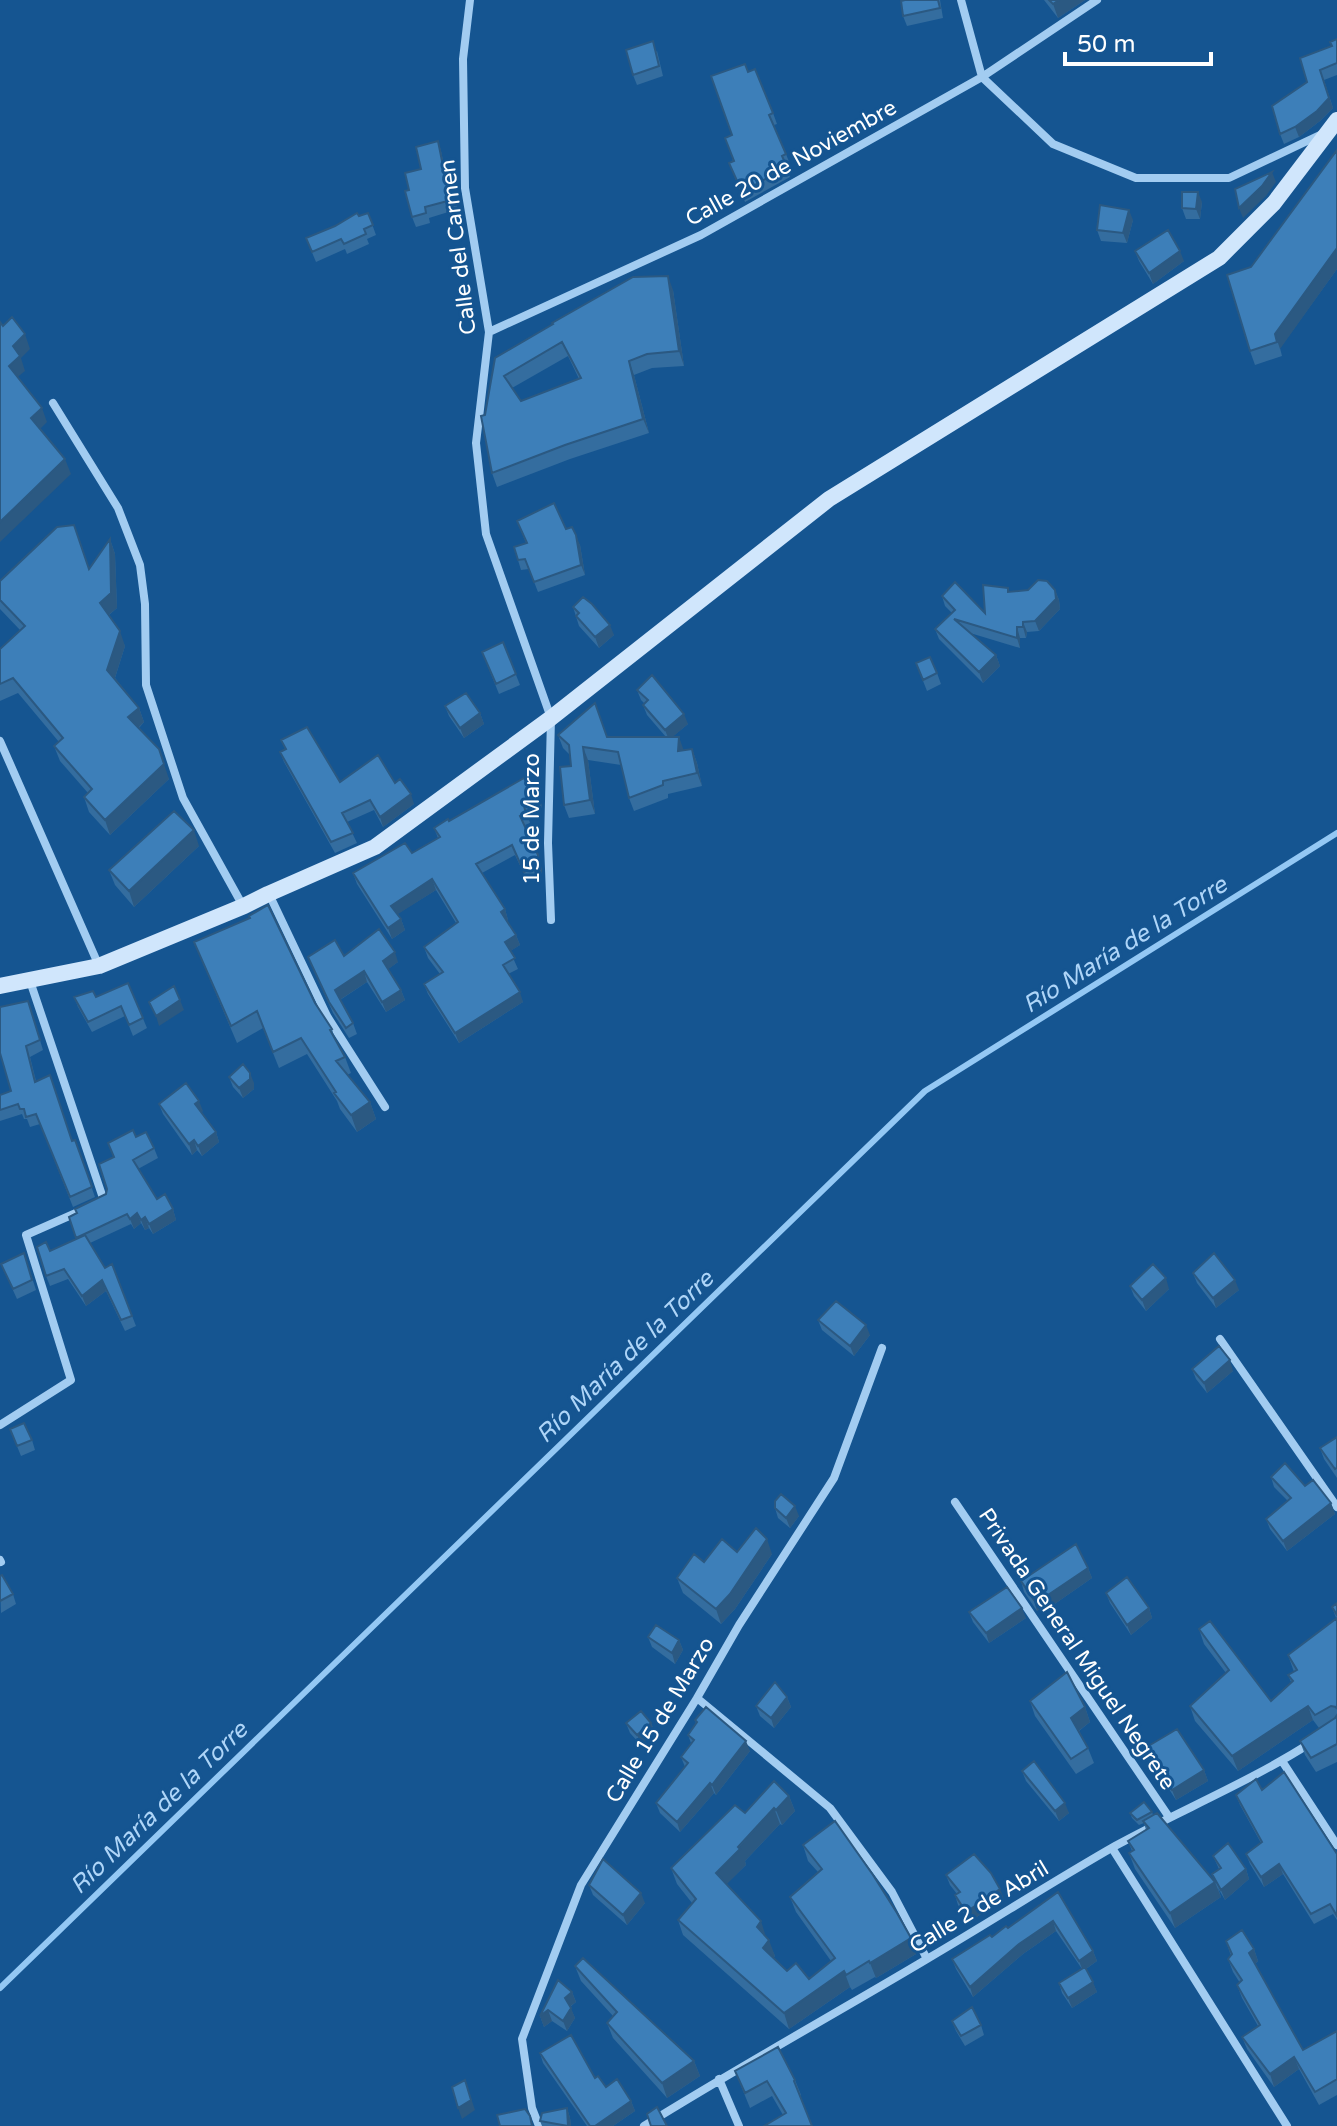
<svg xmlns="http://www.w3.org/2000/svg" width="1337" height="2126" viewBox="0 0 1337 2126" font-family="'Varela Round',sans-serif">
<rect width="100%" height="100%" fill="#155591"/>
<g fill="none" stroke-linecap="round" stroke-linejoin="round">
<path stroke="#94c8f4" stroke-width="6" d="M0 1988 925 1091 1337 833"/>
<path stroke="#a2ccf1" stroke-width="8" d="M470 0 463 59 465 188 489 332 476 443 486 534 551 718 548 843 551 920
M961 0 982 77 1053 144 1136 178H1229L1322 134
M489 332 701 235 982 77 1097 0
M53 403 118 508 140 565 145 604 146 685 183 798 243 906
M0 741 99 966
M269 894 327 1016 385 1107
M30 981 104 1201 98 1203
M1220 1339 1337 1507
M0 1425 71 1380 26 1235 85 1209
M955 1502 1169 1817
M0 1560 1 1562
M697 1698 830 1808 892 1892 927 1959
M1282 1761 1337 1845
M1112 1848 1287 2126
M719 2079 739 2126
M539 2126 532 2108 522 2039 581 1885 697 1698 739 1625 834 1478 882 1348
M644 2126C737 2068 833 2015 927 1959 990 1922 1052 1882 1115 1846 1179 1811 1247 1783 1309 1744"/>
<path stroke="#d0e6fc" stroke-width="16" d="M0 986 99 966 244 906 268 894 375 847 551 718 829 499 1219 258 1274 203 1337 120"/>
</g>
<path fill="#346d9f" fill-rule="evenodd" d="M905 0H940L943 18 907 26 903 16Z
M1044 0H1085L1058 18Z
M1337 39V75L1324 80 1333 108 1320 121 1299 137 1284 144 1280 134 1307 82Z
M657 51 663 76 637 85 633 75Z
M748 72 773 113 777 124 774 125 790 164 786 166 790 177 745 202 733 173 732 135Z
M438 141 441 151 447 179 458 209 429 218 430 223 416 227 412 217 409 190Z
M1337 150V269L1280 348 1282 356 1255 365 1250 351 1251 267Z
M1202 202 1200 219H1186L1182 208Z
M368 213 376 235 367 239 369 244 347 254 345 249 316 262 306 238Z
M1133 220 1127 243 1101 241 1097 230Z
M1135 251 1184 261 1153 284 1139 261Z
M673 290 684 366 652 368 634 375 649 433 570 459 497 487 492 473 485 415 495 358ZM568 356 579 379 521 401 512 388Z
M517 521 566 529 580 545 585 575 538 592 529 569 521 570 514 547 526 543Z
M110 539 115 554 117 608 109 615 125 646 115 678 139 708 144 722 139 728 169 779 110 835 89 812 84 797 88 793 60 761 54 746 59 742 18 693 0 701V649L20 630 0 609V581L89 569Z
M1055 590 1059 600 1060 609 1039 631 1027 632 1026 638H1020V648L970 633 996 655 1000 666 983 683 939 639 935 629 952 613 945 606 942 596 985 613 1009 592Z
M573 607 614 635 599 648 579 626Z
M503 642 520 685 499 694 482 652Z
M916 663 937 673 941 684 927 691Z
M637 690 688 724 672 737 684 751 692 749 697 763 702 786 668 794V798L634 811 629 798 621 765 588 760 595 814 569 818 564 805 571 766 570 755 563 748 558 735 666 737 647 715 643 705 645 704 641 700Z
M445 706 480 713 484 724 464 738 449 716Z
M281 740 340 782 395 783 414 804 383 827 374 810 347 822 357 843 335 853 284 762 280 752 285 749Z
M535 781 539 791 542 808 527 813 530 823 525 825 542 865V874L528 882 515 855 482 873 505 909 508 920 506 921 516 935 520 945 510 951 518 969 508 974 523 1002 459 1043 428 994 424 984 440 974 428 958 424 947 456 923 436 890 397 914 401 919 405 930 392 939 357 884 353 873 412 853 438 838 434 828Z
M199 846 134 907 115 885 109 870Z
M194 942 315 1003 332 1029 335 1040 345 1057 351 1073 347 1075 370 1102 376 1119 357 1132 340 1109 337 1101 307 1054 279 1068 263 1028 237 1043Z
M344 956 398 962 388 969 401 990 405 1000 386 1012 367 982 340 1000 353 1023 357 1034 349 1038 333 1013 308 957Z
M128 983 147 1028 133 1036 125 1016 92 1032 78 1007 74 997H96Z
M28 1001 43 1050 30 1057 36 1081 73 1141 75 1140 95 1197 73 1207 40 1124 30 1127 27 1119H24L22 1114 0 1121V1095L11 1091Z
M229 1077 254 1083V1089L243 1098 233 1087Z
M159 1104 203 1111 201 1112 216 1132 219 1142 202 1156 197 1150 192 1155 163 1114Z
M136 1137 154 1148 158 1158 138 1169 157 1199 173 1209 176 1220 153 1234 149 1228 145 1230 141 1223 134 1229 131 1224 90 1243 105 1268 112 1264 136 1326 125 1331 106 1291 86 1306 68 1279 50 1286 46 1276 50 1251 77 1239 106 1194 114 1157Z
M24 1253 36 1290 17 1299 1 1264Z
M1193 1273 1239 1290 1216 1308 1197 1283Z
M1130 1286 1169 1289 1146 1311 1134 1296Z
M818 1320 870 1335 854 1356 822 1330Z
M1192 1369 1233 1371 1207 1393 1196 1379Z
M10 1429 32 1440 35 1450 21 1456Z
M1337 1437V1478L1324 1459 1320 1448Z
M1271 1477 1305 1486 1331 1503 1335 1514 1287 1551 1270 1529 1266 1519 1288 1501 1274 1487Z
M775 1508 799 1516 790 1528 778 1518Z
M737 1552 772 1554 735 1609 721 1624 683 1593 677 1578 704 1562Z
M1088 1568 1092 1578 1046 1610 1044 1606 1037 1611 1024 1592 1021 1581Z
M0 1576 13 1594 16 1604 1 1613Z
M1106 1593 1149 1608 1152 1618 1131 1635 1110 1603Z
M1337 1603V1762L1316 1772 1305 1755 1300 1741 1319 1728 1313 1720 1238 1771 1195 1721 1190 1706 1226 1673 1204 1644 1199 1629 1271 1701 1291 1682 1288 1675 1294 1672 1288 1655 1336 1618 1332 1607Z
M969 1612 1026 1618 989 1643 973 1622Z
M648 1637 679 1640 683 1650 675 1664 652 1647Z
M787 1697 791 1707 774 1728 760 1716 756 1706Z
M1030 1701 1085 1707 1090 1722 1079 1731 1088 1748 1094 1763 1076 1774 1035 1716Z
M695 1720 750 1751 716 1795 714 1793 680 1832 660 1813 656 1803 685 1767 681 1757 691 1743 688 1735 696 1724Z
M626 1723H651L655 1733 641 1745 630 1733Z
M1145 1748 1204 1770 1208 1781 1176 1800 1149 1758Z
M1022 1771 1069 1813 1059 1821 1026 1781Z
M1262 1790 1337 1854V1920L1333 1914 1314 1924 1283 1874 1264 1887 1250 1864 1246 1854 1261 1843 1240 1805 1236 1795Z
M789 1796 795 1811 782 1825 780 1824 745 1861 746 1865 726 1884 766 1937 775 1956 773 1958 787 1971 809 1979 831 1961 796 1912 790 1897 818 1872 808 1861 803 1845 916 1954 876 1978 875 1977 852 1990 850 1987 789 2029 683 1935 678 1920 692 1903 677 1884 671 1868 745 1813Z
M1152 1812 1153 1815 1214 1880 1212 1874 1219 1869 1213 1856 1246 1869 1249 1879 1225 1900 1218 1888 1221 1897 1175 1928 1135 1869 1129 1853 1132 1851 1128 1841 1146 1830 1144 1823 1139 1825 1132 1818 1130 1813Z
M946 1875 1004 1899 969 1922 958 1905 955 1895 957 1894 950 1885Z
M589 1885 645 1903 627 1925 593 1895Z
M1058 1892 1093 1951 1097 1961 1086 1969 1097 1992 1072 2008 1062 1993 1059 1983 1082 1969 1056 1931 1023 1954 973 1997 956 1969 952 1959 1008 1928Z
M1226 1941 1254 1949 1258 1961 1255 1964 1303 2050 1337 2031V2095L1319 2105 1299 2069 1274 2087 1247 2049 1242 2037 1258 2026 1242 1998 1237 1985 1240 1983 1233 1972 1228 1959 1231 1956Z
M575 1966 694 2061 700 2076 667 2098 613 2038 607 2023 613 2016 581 1981Z
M572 1992 576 2002 570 2007 575 2018 567 2031 552 2021 544 2027 540 2016Z
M952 2021 981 2025 984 2035 965 2046 956 2031Z
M540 2053 595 2078 606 2087 631 2101 635 2111 613 2126H587L543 2063Z
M735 2071 795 2080 801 2095 800 2096 812 2126 783 2115 772 2096 750 2108Z
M567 2108 570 2118 571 2126H542L540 2121Z"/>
<path fill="#2b5982" d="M1059 0H1085L1058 18 1053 4Z
M1320 70 1333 108 1320 121 1299 137 1295 127Z
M438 141 441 151 447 181 444 171Z
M1272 172 1276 182 1266 196 1243 218 1239 208Z
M1198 192 1202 202 1200 219 1196 209Z
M1129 210 1133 220 1127 243 1123 233Z
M1337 248V269L1280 349 1275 334Z
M1180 251 1184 261 1153 284 1149 273Z
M668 276 673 290 684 366 679 351Z
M25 334 30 349 21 358 25 371 14 380 9 366 13 346Z
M629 361 634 375 649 433 643 419Z
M42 408 47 422 36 433 31 418Z
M65 459 71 474 0 542V522Z
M576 535 580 545 585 575 581 565Z
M110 539 115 554 117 608 105 618 100 603Z
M1055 590 1059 600 1060 609 1039 631 1035 621Z
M1023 622 1027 632 1026 638 1023 627Z
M610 625 614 635 599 648 595 637Z
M1017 627 1020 638V648L1017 638Z
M120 631 125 646 113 684 107 670Z
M996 655 1000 666 983 683 979 672Z
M139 708 144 722 134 732 128 717Z
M480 713 484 724 464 738 460 728Z
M684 714 688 724 669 740 665 730Z
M679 737 684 751H678Z
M583 747 588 760 595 814 590 800Z
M159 749 169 779 110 835 105 820Z
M692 749 697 763 702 786 697 773Z
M535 781 539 791 542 808 538 798Z
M411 794 414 804 383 827 380 817Z
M194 830 199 846 134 907 129 891Z
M538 855 542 865V874L538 864Z
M432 879 436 890 395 916 391 906Z
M505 909 508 920 504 922 501 912Z
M401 919 405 930 392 939 388 928Z
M516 935 520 945 509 952 505 942Z
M395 952 398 962 386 971 383 961Z
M364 971 367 982 338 1001 335 990Z
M401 990 405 1000 386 1012 382 1002Z
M520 992 523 1002 459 1043 455 1033Z
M180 1000 184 1010 159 1026 156 1016Z
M250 1073 254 1083V1089L243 1098 239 1088Z
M199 1101 203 1111 199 1114 195 1104Z
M370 1102 376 1119 357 1132 351 1115Z
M216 1132 219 1142 202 1156 198 1146Z
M194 1140 197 1150 192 1155 189 1144Z
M173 1209 176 1220 153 1234 149 1224Z
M137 1213 141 1223 134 1229 130 1219Z
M145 1217 149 1228 145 1230 141 1220Z
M1166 1278 1169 1289 1146 1311 1142 1300Z
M102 1280 106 1291 86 1306 82 1296Z
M1235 1280 1239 1290 1216 1308 1213 1298Z
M866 1325 870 1335 854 1356 850 1346Z
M1230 1360 1233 1371 1207 1393 1204 1383Z
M1331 1503 1335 1514 1287 1551 1283 1541Z
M795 1506 799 1516 790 1528 786 1518Z
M767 1539 772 1554 735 1609 721 1624 716 1609Z
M1088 1568 1092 1578 1046 1610 1042 1599Z
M1040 1596 1044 1606 1037 1611 1034 1600Z
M1022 1608 1026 1618 989 1643 986 1633Z
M1149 1608 1152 1618 1131 1635 1127 1625Z
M679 1640 683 1650 675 1664 672 1653Z
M787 1697 791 1707 774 1728 771 1718Z
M1308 1706 1313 1720 1238 1771 1232 1756Z
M1085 1707 1090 1722 1076 1733 1071 1718Z
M651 1723 655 1733 641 1745 637 1735Z
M746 1741 750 1751 716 1795 712 1785Z
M1204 1770 1208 1781 1176 1800 1172 1790Z
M710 1783 714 1793 680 1832 677 1822Z
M789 1796 795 1811 782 1825 776 1810Z
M1065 1803 1069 1813 1059 1821 1055 1811Z
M774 1808 780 1824 745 1861 746 1865 722 1889 716 1873Z
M1279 1864 1283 1874 1264 1887 1261 1877Z
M1246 1869 1249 1879 1225 1900 1221 1890Z
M1215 1882 1221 1897 1175 1928 1170 1913Z
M1000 1889 1004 1899 969 1922 966 1912Z
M641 1893 645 1903 627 1925 623 1915Z
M761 1921 766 1937 757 1927Z
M1053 1921 1056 1931 1023 1954 973 1997 970 1987 1019 1944Z
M911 1938 916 1954 876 1978 870 1963Z
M769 1940 775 1956 768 1964 763 1948Z
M1254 1949 1258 1961 1254 1965 1249 1953Z
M1093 1951 1097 1961 1083 1971 1079 1961Z
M844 1971 850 1987 789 2029 784 2013Z
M1093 1982 1097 1992 1072 2008 1068 1998Z
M572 1992 576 2002 568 2008 565 1998Z
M571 2008 575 2018 567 2031 563 2021Z
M548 2010 552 2021 544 2027 540 2016Z
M1294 2057 1299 2069 1274 2087 1270 2074Z
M694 2061 700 2076 667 2098 662 2083Z
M465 2080 475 2110 462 2119 458 2108Z
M631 2101 635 2111 613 2126H595Z
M567 2108 570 2118 571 2126H568Z"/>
<path fill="#3d7fb9" stroke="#2b5982" stroke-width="2" fill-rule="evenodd" d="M905 0H938L940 8 903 16 901 1Z
M1049 0H1059L1053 4Z
M1337 39V63L1320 70 1329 98 1317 111 1295 127 1280 134 1272 106 1307 82 1300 58 1332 46 1330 42Z
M653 41 659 66 633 75 626 50Z
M745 64 748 72 755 69 773 113 769 115 786 154 782 156 787 167 742 192 729 163 734 161 725 138 732 135 711 76Z
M438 141 444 171 455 199 425 207 426 213 412 217 405 191 409 190 405 173 421 169 416 147Z
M1337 150V248L1275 334 1277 342 1250 351 1227 275 1251 267Z
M1272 172 1262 186 1239 208 1235 189Z
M1182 192H1198L1196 209 1182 208Z
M1100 205 1129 210 1123 233 1097 230Z
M357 213 359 216 368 213 373 225 364 229 366 234 344 244 341 239 312 252 306 238 335 226Z
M1168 230 1180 251 1149 273 1135 251Z
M668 276 679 351 647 354 629 361 643 419 565 445 492 473 481 416 485 415 495 358 553 324 552 323 633 277ZM562 342 581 378 521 401 504 376Z
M12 317 25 334 13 346 20 356 9 366 42 408 31 418 65 459 0 522V322L3 326Z
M554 503 566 529 572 527 576 535 581 565 534 582 525 559 518 560 514 547 527 543 517 521Z
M74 525 89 569 110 539 111 593 100 603 120 631 107 670 139 708 128 717 159 749 164 764 105 820 84 797 92 789 54 746 63 738 13 678 0 684V649L25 626 0 600V581L57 527Z
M1038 580 1047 581 1055 590 1056 599 1035 621 1023 622V627H1017V638L954 619 996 655 979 672 935 629 955 610 942 596 955 582 985 613 983 585 1008 588V592L1028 590Z
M583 597 592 604 610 625 595 637 576 616 579 613 573 607Z
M503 642 516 674 496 684 482 652Z
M930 657 937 673 923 680 916 663Z
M652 675 684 714 665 730 643 705 648 700 637 690Z
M466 693 480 713 460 728 445 706Z
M595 703 607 737H679L678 751 692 749 697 773 663 781V785L629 798 618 752 583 747 590 800 564 805 560 767 571 766 569 745 558 735Z
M307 727 340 782 378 755 395 783 400 779 411 794 380 817 370 800 342 813 353 833 331 842 280 752 286 749 281 740Z
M524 778 528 785 535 781 538 798 523 803 526 813 520 816 538 855V864L524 872 512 845 476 864 505 909 501 912 516 935 505 942 515 958 503 965 520 992 455 1033 424 984 443 972 424 947 458 922 432 879 391 906 401 919 388 928 353 873 405 843 412 853 440 837 434 828 448 819 449 821Z
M174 811 194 830 129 891 109 870Z
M268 905 315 1003 332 1029 330 1030 345 1057 336 1061 370 1102 351 1115 334 1093 336 1092 301 1038 273 1052 257 1011 231 1026 194 942 250 918 249 916Z
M379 929 395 952 383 961 401 990 382 1002 364 971 335 990 353 1023 346 1028 329 1002 308 957 335 940 344 956Z
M128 983 143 1018 129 1025 121 1006 88 1022 74 997 93 991 96 997Z
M174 986 180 1000 156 1016 149 1002Z
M28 1001 40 1040 26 1046 35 1082 50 1075 72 1141 75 1140 92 1187 70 1197 36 1114 26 1117 24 1109H20L18 1104 0 1110V1095L11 1091 0 1053V1007Z
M243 1064 250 1073V1079L239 1088 229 1077Z
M186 1083 199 1101 195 1104 216 1132 198 1146 194 1140 189 1144 159 1104Z
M133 1130 136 1137 146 1132 154 1148 133 1160 157 1199 165 1194 173 1209 149 1224 145 1217 141 1220 137 1213 130 1219 127 1214 76 1238 69 1217 77 1213 75 1209 106 1194 107 1189 99 1164 114 1157 108 1143Z
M85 1235 105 1268 112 1264 132 1316 121 1320 102 1280 82 1296 64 1269 46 1276 37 1247 46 1242 50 1251Z
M24 1253 32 1280 13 1289 1 1264Z
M1214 1253 1235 1280 1213 1298 1193 1273Z
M1153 1264 1166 1278 1142 1300 1130 1286Z
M836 1301 866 1325 850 1346 818 1320Z
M1219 1346 1230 1360 1204 1383 1192 1369Z
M24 1423 32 1440 17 1446 10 1429Z
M1337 1437V1468L1335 1469 1320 1448Z
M1285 1463 1305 1486 1313 1480 1331 1503 1283 1541 1266 1519 1291 1498 1271 1477Z
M781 1494 795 1506 786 1518 775 1508V1501Z
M756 1528 767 1539 730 1594 716 1609 677 1578 694 1554 704 1562 722 1539 737 1552Z
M1076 1544 1088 1568 1042 1599 1040 1596 1034 1600 1021 1581Z
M2 1575 13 1594 0 1601V1576Z
M1127 1577 1149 1608 1127 1625 1106 1593Z
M1007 1587 1022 1608 986 1633 969 1612Z
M1337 1603V1615L1332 1607Z
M1337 1618V1709L1336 1707 1331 1706 1315 1715 1308 1706 1232 1756 1190 1706 1229 1670 1199 1629 1210 1621 1271 1701 1293 1681 1288 1675 1297 1670 1288 1655Z
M656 1625 679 1640 672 1653 648 1637Z
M1067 1672 1085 1707 1071 1718 1088 1748 1071 1759 1030 1701Z
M775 1682 787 1697 771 1718 756 1706Z
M706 1707 746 1741 712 1785 710 1783 677 1822 656 1803 688 1763 681 1757 694 1740 688 1735 697 1722 695 1720Z
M641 1711 651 1723 637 1735 626 1723Z
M1337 1715V1744L1311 1758 1300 1741 1335 1718Z
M1177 1729 1204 1770 1172 1790 1145 1748Z
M1034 1761 1065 1803 1055 1811 1022 1771Z
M1284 1772 1337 1854V1916L1330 1904 1311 1914 1279 1864 1261 1877 1246 1854 1262 1842 1236 1795 1256 1779 1262 1790Z
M774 1781 789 1796 776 1810 774 1808 738 1847 740 1849 716 1873 761 1921 757 1927 769 1940 763 1948 787 1971 796 1963 809 1979 835 1958 790 1897 822 1869 803 1845 835 1821 873 1875 897 1913 911 1938 870 1963 869 1961 846 1975 844 1971 784 2013 678 1920 696 1899 671 1868 735 1805 745 1813Z
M1144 1802 1152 1812 1137 1820 1130 1813Z
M1157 1813 1215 1882 1170 1913 1129 1853 1134 1850 1128 1841 1149 1828 1143 1821Z
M1228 1843 1246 1869 1221 1890 1212 1874 1221 1868 1213 1856Z
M974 1854 991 1873 1000 1889 966 1912 955 1895 960 1892 946 1875Z
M603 1859 641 1893 623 1915 589 1885Z
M1058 1892 1093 1951 1079 1961 1053 1921 1019 1944 970 1987 952 1959 990 1935 992 1937 1006 1926 1008 1928Z
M1242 1930 1254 1949 1249 1953 1303 2050 1337 2031V2079L1315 2092 1294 2057 1270 2074 1242 2037 1260 2025 1237 1985 1242 1980 1228 1959 1232 1954 1226 1941Z
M583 1958 694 2061 662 2083 607 2023 617 2012 575 1966Z
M1085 1967 1093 1982 1068 1998 1059 1983Z
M558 1980 572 1992 565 1998 571 2008 563 2021 548 2010 540 2016Z
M972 2007 981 2025 961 2036 952 2021Z
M571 2035 595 2078 598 2076 606 2087 617 2079 631 2101 595 2126H590L540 2053Z
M778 2047 795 2080 794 2081 812 2126H764L786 2113 767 2081 745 2093 735 2071Z
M465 2080 471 2100 458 2108 452 2087Z
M657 2107 667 2126H651L647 2114Z
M567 2108 568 2126 540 2121 542 2113Z
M525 2109 530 2116 532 2126H500L497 2115Z"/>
<g text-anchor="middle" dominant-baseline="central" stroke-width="6" stroke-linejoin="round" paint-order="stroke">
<g font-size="22" fill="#fff" stroke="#155591">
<text transform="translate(791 163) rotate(-29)">Calle 20 de Noviembre</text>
<text transform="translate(458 247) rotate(-97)">Calle del Carmen</text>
<text transform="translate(532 819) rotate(-90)">15 de Marzo</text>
<text transform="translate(1077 1649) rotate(56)">Privada General Miguel Negrete</text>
<text transform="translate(660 1720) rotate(-59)">Calle 15 de Marzo</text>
<text transform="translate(979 1907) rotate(-31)">Calle 2 de Abril</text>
</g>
<g font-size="24" font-style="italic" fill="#aed5f8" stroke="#155591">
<text transform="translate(1125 945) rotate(-32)">Río María de la Torre</text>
<text transform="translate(625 1357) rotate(-44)">Río María de la Torre</text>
<text transform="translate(159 1808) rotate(-44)">Río María de la Torre</text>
</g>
</g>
<path d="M1065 52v12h146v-12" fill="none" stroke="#ffffff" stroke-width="4"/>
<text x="1077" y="52" font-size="24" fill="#ffffff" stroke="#155591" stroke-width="6" paint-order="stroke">50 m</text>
</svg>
